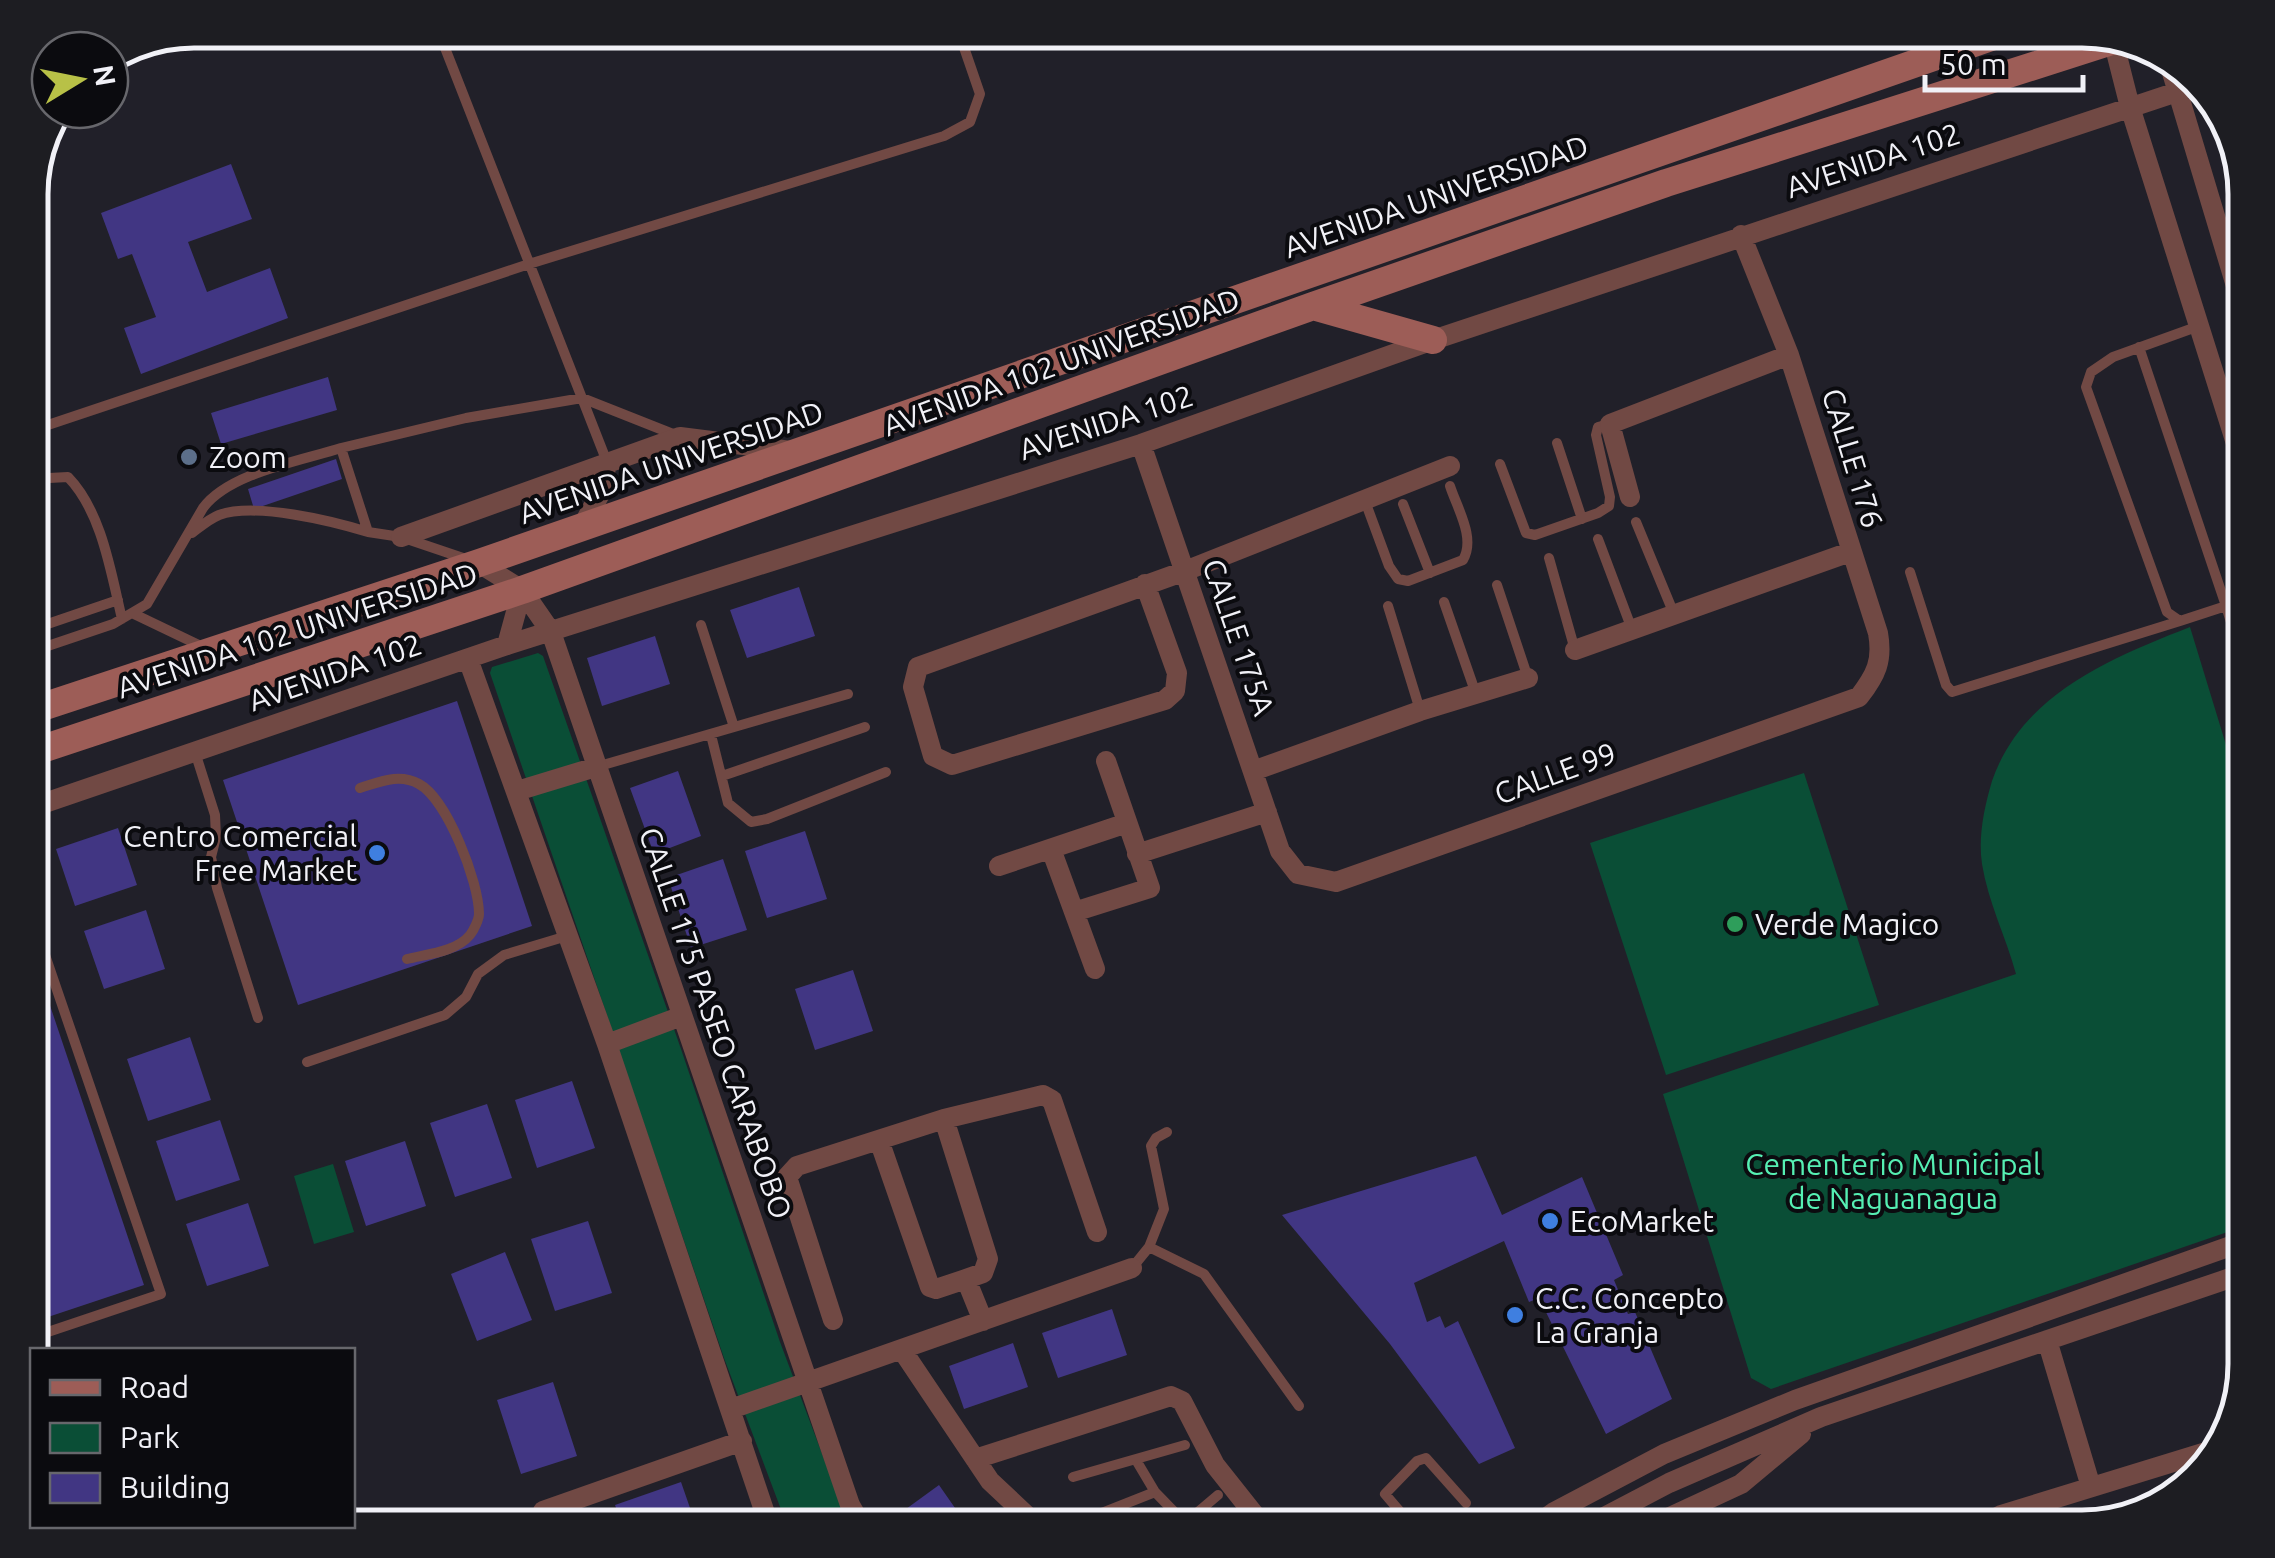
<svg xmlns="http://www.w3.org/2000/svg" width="2275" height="1558" viewBox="0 0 2275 1558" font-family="Ubuntu,sans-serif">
<rect width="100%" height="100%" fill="#212029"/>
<path fill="#0a4e36" d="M2190 627 2245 807V1226L1771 1389 1751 1378 1663 1094 2016 974C2006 937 1988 902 1982 864 1978 837 1984 808 1992 781 2022 694 2111 658 2190 627Z
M538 653 543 656 681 1049 780 1342 850 1528H788L724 1358 490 673 492 667Z
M1804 773 1879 1005 1666 1075 1590 843Z
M333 1164 354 1232 314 1244 294 1176Z"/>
<path fill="#413683" d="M231 164 252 219 188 242 207 292 270 268 288 318 141 374 124 328 156 317 132 254 118 259 101 213Z
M328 377 337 410 221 444 211 413Z
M336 459 342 479 254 509 248 489Z
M799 587 815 636 747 658 730 610Z
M655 636 670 684 602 706 587 658Z
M457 701 532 926 298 1005 223 780Z
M678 771 701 836 654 854 630 788Z
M118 828 137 885 75 906 56 849Z
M805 831 827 899 767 918 745 851Z
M723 859 747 930 691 948 668 878Z
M146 910 165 969 104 989 84 931Z
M30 946 144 1285 30 1323Z
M853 970 873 1031 815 1050 795 989Z
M190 1037 211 1100 148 1121 127 1059Z
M572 1081 595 1148 537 1168 515 1100Z
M487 1104 512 1178 455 1197 430 1123Z
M220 1120 240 1180 176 1201 156 1141Z
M405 1141 426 1206 366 1226 345 1161Z
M1476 1156 1502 1215 1582 1177 1623 1275 1614 1280 1628 1314 1635 1312 1672 1399 1606 1434 1539 1298 1529 1302 1504 1241 1414 1283 1427 1322 1440 1316 1445 1328 1458 1321 1515 1448 1479 1464 1390 1344 1282 1215Z
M248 1203 269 1266 207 1286 186 1224Z
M588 1221 612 1293 555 1311 531 1239Z
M505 1252 532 1320 477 1341 451 1274Z
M1112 1309 1127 1355 1058 1378 1042 1333Z
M1013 1343 1028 1387 964 1409 949 1366Z
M553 1382 577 1456 521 1474 497 1400Z
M681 1482 697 1528H623L615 1505Z
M939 1485 969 1528H920L906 1509Z"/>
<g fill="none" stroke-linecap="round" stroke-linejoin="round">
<path stroke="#714944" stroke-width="10" d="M438 30 607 462
M2139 347 2226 606 2180 621 2167 612 2086 387 2091 372 2113 357 2199 326
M30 431 529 264 944 136 970 122 980 94 958 30
M1557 443 1582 519
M341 448 466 418 582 398 678 436
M1500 464 1526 533 1535 535 1598 513 1609 506 1610 497 1596 435 1598 427 1609 424
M30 479 68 477C102 512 111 573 122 619
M1365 501 1389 566 1398 579 1408 581 1463 560C1476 538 1457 508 1450 486
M1403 504 1430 573
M1636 522 1674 614
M192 533C200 527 209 519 219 515 255 502 332 521 368 532
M1598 539 1633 632
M1549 558 1575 650
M1910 572 1946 685 1952 692 2180 621
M1497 585 1528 678
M2245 600 2226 606 2245 667
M1444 602 1476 694
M1388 606 1420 710
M134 614 205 648
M701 625 734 727
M30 630 118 600
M30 652 113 624 147 604 203 508C229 473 300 461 341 448L368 532 401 537 469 560
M711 735 728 803 751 822 767 819 886 772
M195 752 215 815 216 837 211 857 217 888 258 1018
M596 767 848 694
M722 776 865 727
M360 788C380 782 399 773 419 784 447 799 479 882 479 914 479 919 474 930 470 935 456 952 427 954 407 959
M30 911 161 1294 30 1338
M307 1062 445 1015 466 997 478 974 504 955 567 936
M1149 1247 1204 1274 1299 1406
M1132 1268 1149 1247 1164 1209 1151 1146 1156 1138 1167 1132
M1136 1460 1155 1492
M1073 1477 1185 1445
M1064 1528 1155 1492 1190 1528
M1179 1528 1218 1495
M1414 1528 1385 1494 1417 1461 1426 1458 1466 1503"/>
<path stroke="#714944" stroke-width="20" d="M2113 40 2130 107 2245 472
M2167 56 2245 316
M1141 444 1280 851 1298 874 1336 882 1859 697C1876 675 1883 661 1878 633L1789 355 1741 235
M1630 497 1610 424 1789 355
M582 527 601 492 607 463
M401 537 680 437 791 451
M479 563 522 590 551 632 850 1505 863 1528
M1145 584 1177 673 1175 691 1165 700 952 765 933 756 913 687 918 667 1185 571 1450 466
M507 645 522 590
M1575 650 1850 552
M468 659 607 1044 770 1528
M1253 771 1420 711 1528 678
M517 791 596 767
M30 808 507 645 1141 444 1433 340 2198 85
M1051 849 1095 969
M1137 854 1267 812
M999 866 1127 823
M1074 912 1150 888 1106 761
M607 1044 682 1016
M944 1119 988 1259 983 1273 966 1279 983 1321
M879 1140 930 1287 936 1289 966 1279
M833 1320 787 1177 797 1166 944 1119 1043 1095 1052 1100 1097 1232
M2047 1340 2091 1487
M902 1350 990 1481 1040 1528
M731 1409 1132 1268
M975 1459 1171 1396 1182 1401 1215 1465 1265 1528
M543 1511 742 1441
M1532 1528 1554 1512 1664 1454 1795 1400 2245 1241
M1583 1528 1669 1483 1821 1417 2245 1273
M1646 1528 1741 1484 1801 1434
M1976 1528 2001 1515 2219 1448"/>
<path stroke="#9d5d57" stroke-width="28" d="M1313 306 1433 340
M30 711 479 563 2011 30
M30 753 522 590 1313 306 1666 183 2115 40"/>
</g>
<circle fill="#5c6f8a" stroke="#0b0b0f" stroke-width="4" cx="189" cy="457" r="10"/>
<g fill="#3f7fe0" stroke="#0b0b0f" stroke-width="4">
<circle cx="377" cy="853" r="10"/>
<circle cx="1550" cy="1221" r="10"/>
<circle cx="1515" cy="1315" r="10"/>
</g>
<circle fill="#2e9e5b" stroke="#0b0b0f" stroke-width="4" cx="1735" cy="924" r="10"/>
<g text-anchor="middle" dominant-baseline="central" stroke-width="8" stroke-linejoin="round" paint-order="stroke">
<g font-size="30" fill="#f1f1f7" stroke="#0b0b0f">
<text transform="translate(1873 160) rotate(-18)">AVENIDA 102</text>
<text transform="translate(1436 196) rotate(-19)">AVENIDA UNIVERSIDAD</text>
<text transform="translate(1061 362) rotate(-20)">AVENIDA 102 UNIVERSIDAD</text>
<text transform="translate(1106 422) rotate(-18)">AVENIDA 102</text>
<text transform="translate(1853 458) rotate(73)">CALLE 176</text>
<text transform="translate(671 462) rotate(-19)">AVENIDA UNIVERSIDAD</text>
<text transform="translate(297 630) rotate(-18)">AVENIDA 102 UNIVERSIDAD</text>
<text transform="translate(1239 637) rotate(71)">CALLE 175A</text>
<text transform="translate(335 672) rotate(-19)">AVENIDA 102</text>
<text transform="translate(1555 773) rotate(-20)">CALLE 99</text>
<text transform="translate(716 1023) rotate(71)">CALLE 175 PASEO CARABOBO</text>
</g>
<g font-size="30" fill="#f1f1f7" stroke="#0b0b0f" text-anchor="start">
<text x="209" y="457">Zoom</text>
<text x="357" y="836" text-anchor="end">Centro Comercial<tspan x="357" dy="34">Free Market</tspan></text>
<text x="1755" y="924">Verde Magico</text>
<text x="1570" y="1221">EcoMarket</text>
<text x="1535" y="1298">C.C. Concepto<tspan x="1535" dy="34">La Granja</tspan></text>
</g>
<g font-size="30" fill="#56efb3" stroke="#0b0b0f">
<text x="1893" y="1164">Cementerio Municipal<tspan x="1893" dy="34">de Naguanagua</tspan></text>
</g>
</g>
<path d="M0 0H2275V1558H0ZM194 48H2082A146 146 0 0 1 2228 194V1364A146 146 0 0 1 2082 1510H194A146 146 0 0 1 48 1364V194A146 146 0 0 1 194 48Z" fill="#1d1d22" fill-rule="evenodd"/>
<path fill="none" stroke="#f1f1f7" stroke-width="5" d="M194 48H2082A146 146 0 0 1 2228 194V1364A146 146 0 0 1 2082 1510H194A146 146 0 0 1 48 1364V194A146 146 0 0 1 194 48Z"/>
<rect x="30" y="1348" width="325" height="180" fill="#0b0b0f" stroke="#67676c" stroke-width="2.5"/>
<rect x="50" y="1380" width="50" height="15" fill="#9d5d57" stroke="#67676c" stroke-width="2.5"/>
<text x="120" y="1398" font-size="30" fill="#f1f1f7">Road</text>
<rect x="50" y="1423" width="50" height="30" fill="#0a4e36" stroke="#67676c" stroke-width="2.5"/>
<text x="120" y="1448" font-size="30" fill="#f1f1f7">Park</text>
<rect x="50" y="1473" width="50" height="30" fill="#413683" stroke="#67676c" stroke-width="2.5"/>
<text x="120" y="1498" font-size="30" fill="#f1f1f7">Building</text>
<g transform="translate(80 80) rotate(80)"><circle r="48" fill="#0b0b0f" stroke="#67676c" stroke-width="2.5"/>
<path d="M0-8L18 38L0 25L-18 38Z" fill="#b8c147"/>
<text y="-15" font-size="28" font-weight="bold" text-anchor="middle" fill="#f1f1f7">N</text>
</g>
<path d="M1925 75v15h158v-15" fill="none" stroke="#f1f1f7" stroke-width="5"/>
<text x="1940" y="75" font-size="30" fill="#f1f1f7" stroke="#0b0b0f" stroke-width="8" paint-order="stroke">50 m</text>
</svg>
